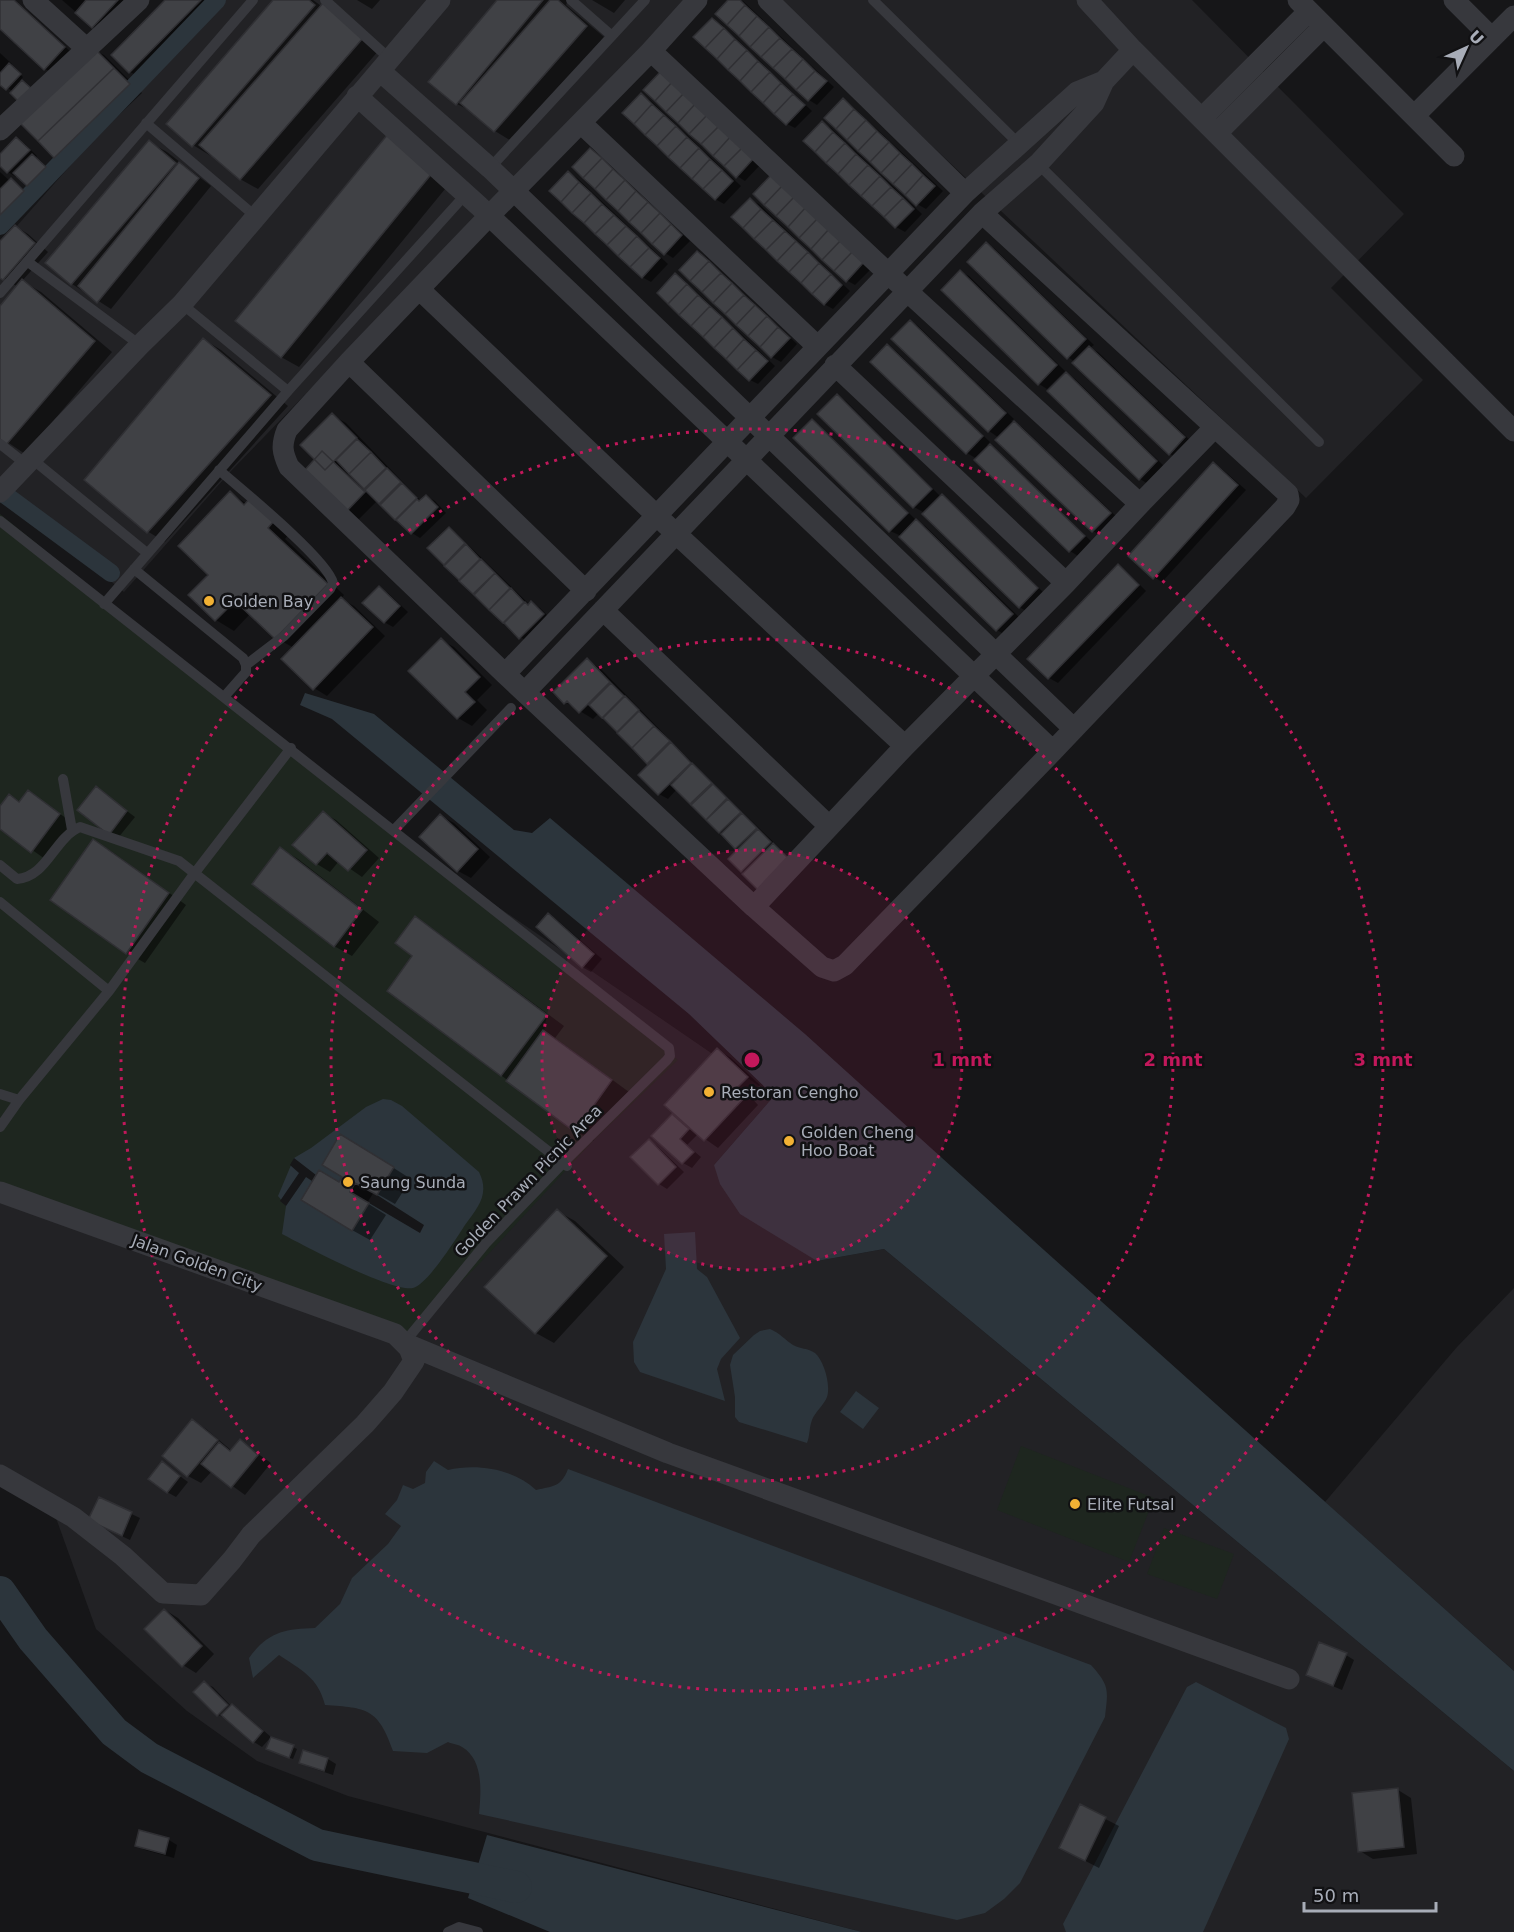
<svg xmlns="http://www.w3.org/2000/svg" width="1514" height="1932" viewBox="0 0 1514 1932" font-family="'DejaVu Sans',sans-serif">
<rect width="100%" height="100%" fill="#161618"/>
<path fill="#222225" d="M219 0H688L230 472 124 592 0 491V245L192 28Z
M777 0H1192L1404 214 1331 288 1423 380 1306 498Z
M0 526 285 761 774 1096 714 1165 817 1261 884 1249 1514 1771V1932H862L348 1796 257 1761 187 1711 96 1629 51 1504 0 1476Z
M1514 1288V1671L1325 1502 1457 1347Z"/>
<path fill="#1e261f" d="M0 514 678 1060 594 1140 480 1263 409 1334 0 1188Z
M1021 1446 1154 1498 1129 1562 997 1510Z
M1164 1528 1234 1554 1217 1599 1147 1574Z"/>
<path fill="#2c353c" d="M305 693 374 714 514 830 532 833 550 818 805 1034 1025 1233 1514 1671V1771L884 1249 817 1261 740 1214 720 1184 714 1165 774 1096 689 1014 332 719 300 705Z
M383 1099 391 1100 402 1106 479 1172C490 1194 478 1207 465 1225 456 1239 427 1285 413 1288 393 1293 303 1245 282 1234L286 1206 278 1196 294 1158 311 1148 366 1107Z
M695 1232 697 1269 707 1277 740 1338 721 1359 717 1369 725 1401 640 1372 634 1362 633 1342 666 1269 664 1234Z
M770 1329C780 1333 785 1340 793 1345 800 1349 808 1348 815 1353 824 1361 831 1385 827 1397 824 1405 815 1412 812 1420 809 1428 810 1435 807 1443L739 1422 735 1417V1397L730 1365 733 1355 754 1335 760 1331Z
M856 1391 879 1408 863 1429 840 1412Z
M434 1461 448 1470C477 1463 514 1469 536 1490 554 1486 561 1487 568 1469L1091 1665C1110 1686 1108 1690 1105 1717L1020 1883 1004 1899 985 1913 957 1920 479 1814C481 1792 484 1760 462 1747 458 1744 452 1744 448 1742L427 1753 393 1751C378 1708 367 1708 325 1705 318 1677 301 1670 279 1655L253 1678 249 1658C268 1632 284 1629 315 1628L340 1604 352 1578 388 1544 401 1526 385 1514 397 1500 403 1485 413 1489 425 1483 426 1472Z
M1196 1682 1286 1728 1289 1739 1203 1932H1066L1063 1924 1187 1687Z
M487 1835 862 1932H550L468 1898Z"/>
<path fill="#161618" d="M340 1134 394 1167 377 1195 424 1225 420 1233 369 1203 352 1231 301 1200 312 1181 306 1177 286 1206 280 1201 299 1173 290 1165 294 1158 316 1175 319 1170 339 1182 342 1177 322 1165Z"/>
<path fill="#0007" d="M0 0H15L72 53 54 73 45 69 0 27Z
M62 0H131L101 32 93 27Z
M168 0H214L138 76 130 72Z
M275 0H313L380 49 258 189 240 179 212 154 211 156 193 145Z
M357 0H380L372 9Z
M499 0H568L566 5 604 37 513 142 495 131 475 113 457 104Z
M592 0H625L614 13Z
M730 0 743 1 834 87 817 105 809 100Z
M712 19 721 24 812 111 795 128 787 124Z
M96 51 104 55 142 93 68 164 55 156Z
M0 53 12 64 10 66 23 77 20 81 26 84 13 92 0 82Z
M645 90 762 163 745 181 737 176Z
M641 95 650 100 741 186 724 204 715 199Z
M843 100 851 105 943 191 926 209 917 204Z
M822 123 831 128 922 214 905 232 896 227 805 141Z
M388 136 450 183 299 367 281 357Z
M17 139 25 144 37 156 36 157 53 172 36 190 18 175 16 177 8 172 0 164V156Z
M149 142 167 152 211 186 111 309 72 284 47 262Z
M591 150 599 154 690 241 673 258 665 253Z
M0 172 10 181 11 180 19 185 31 197 9 219 0 214Z
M568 173 577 178 668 264 651 282 642 277Z
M755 194 872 268 855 285 846 280Z
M750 200 759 204 850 291 833 309 824 304Z
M0 218 5 223 0 228Z
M15 226 28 234 48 252 22 281 41 292 112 352 25 454 0 437V308L18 287 0 276V243Z
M987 244 995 249 1094 345 1090 348 1098 352 1193 443 1178 459 1170 454 1075 362 1068 357Z
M698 253 706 257 797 344 781 362 772 357 681 270Z
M960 272 969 276 1065 371 1047 389 1039 384Z
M675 275 684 280 775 366 758 384 750 380Z
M910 321 918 326 1014 419 1011 421 1022 427 1118 518 1101 536 1093 531 999 438 989 431Z
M203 339 221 350 288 406 165 542 147 531Z
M888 346 896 351 990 442 987 445 998 451 1092 542 1078 556 1070 551 976 460 977 459 967 453Z
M1066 374 1075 379 1165 467 1148 484 1140 479Z
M837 396 846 401 939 495 950 501 1045 594 1028 612 1019 607 923 512 914 507 819 414Z
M332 415 346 423 421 501 426 496 435 501 446 513 420 538 412 533 378 500 359 519 346 512 317 459Z
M812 421 820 426 915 519 914 520 925 526 1021 619 1005 635 997 630 899 535 890 531 796 438Z
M1213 464 1222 469 1246 490 1162 582 1154 577Z
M230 493 291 532 285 539 344 595 341 599 354 606 385 636 327 696 314 688 294 648 276 638 250 614 234 631 216 620 190 595 210 575Z
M449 529 457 534 530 605 532 603 540 608 551 619 529 642 520 637 429 548Z
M1118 566 1126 571 1146 591 1058 683 1049 678 1029 659Z
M379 588 388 593 408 612 393 627 384 622Z
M441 640 454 647 492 685 477 700 487 710 472 726 458 718 410 671Z
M587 660 600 668 698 769 797 865 745 873 742 871 730 859 739 850 677 789 668 799 659 794 640 775 650 764 599 713 593 719 565 702Z
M96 788 135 817 118 838 79 810Z
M29 792 73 823 45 859 0 827V808L9 796 21 802Z
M323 813 336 820 379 858 362 877 339 861 330 872 317 864 295 844Z
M441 816 454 823 490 857 471 878 458 871Z
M94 841 111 851 186 905 145 963 127 953 52 900Z
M281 849 298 859 379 922 352 956 334 946Z
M549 915 557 920 602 959 591 972 582 967Z
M415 918 433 929 564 1026 555 1038 629 1092 593 1141 575 1131 389 991 415 956Z
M718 1050 731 1058 760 1085 750 1096 758 1105 718 1148 698 1134 687 1145 701 1157 692 1168 683 1163 654 1136 672 1116 683 1122Z
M649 1141 657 1146 684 1172 667 1189 659 1184Z
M359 1146 411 1179 395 1204 374 1192 367 1203 386 1215 370 1240 352 1230 339 1184Z
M557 1211 575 1221 624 1267 554 1343 536 1333 486 1287Z
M193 1421 206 1429 232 1451 240 1441 271 1463 245 1495 212 1471 201 1483 188 1476 164 1456Z
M162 1463 188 1482 176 1497 167 1492Z
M100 1499 140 1518 130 1540 98 1525Z
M165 1610 178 1618 214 1654 196 1673 183 1665Z
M1346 1655 1354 1660 1342 1690 1316 1679Z
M204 1683 213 1687 231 1706 240 1710 271 1737 262 1747 254 1742 227 1719 218 1715Z
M293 1747 297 1749 293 1759 272 1751Z
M304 1752 328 1759 336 1764 333 1775 309 1767 301 1762Z
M1398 1790 1411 1798 1417 1854 1373 1859 1360 1851Z
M1080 1806 1119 1826 1099 1868 1074 1855Z
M140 1832 169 1840 177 1845 174 1858 145 1850 136 1845Z"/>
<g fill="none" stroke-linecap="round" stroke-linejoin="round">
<path stroke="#2c353c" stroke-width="18" d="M0 226 217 0
M0 491 111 573"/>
<path stroke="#2c353c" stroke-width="32" d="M0 1592 33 1639 114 1732 149 1758 317 1845 516 1887"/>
</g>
<path fill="#404145" stroke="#303034" stroke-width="1.5" d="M0 0H14L65 47 44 70 0 29Z
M86 0H118L92 28 75 13Z
M165 0H201L129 73 111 55Z
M273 0H309L315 5 192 147 166 124Z
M497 0H543L456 105 428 82Z
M550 0H558L587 26 494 132 460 103Z
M728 0H740L745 5 727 25 715 14Z
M323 3 363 38 240 180 199 145Z
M745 5 757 16 739 36 727 25Z
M757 16 769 27 750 47 739 36Z
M712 18 724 28 705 48 693 37Z
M769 27 780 38 761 57 750 47Z
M724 28 735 39 717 59 705 48Z
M780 38 792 49 773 68 761 57Z
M735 39 747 50 728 70 717 59Z
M95 49 114 68 38 141 19 122Z
M792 49 803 59 785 79 773 68Z
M747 50 758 61 740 81 728 70Z
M803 59 815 71 796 90 785 79Z
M758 61 770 72 751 92 740 81Z
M9 63 21 74 6 90 0 85V73Z
M114 68 130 84 54 158 38 141Z
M662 70 673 81 655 101 643 90Z
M815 71 827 81 808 101 796 90Z
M770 72 781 83 763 103 751 92Z
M22 80 33 90 20 103 10 93Z
M673 81 685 92 666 112 655 101Z
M781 83 793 94 774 114 763 103Z
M685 92 696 103 678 123 666 112Z
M641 93 652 104 634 124 622 113Z
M793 94 805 105 786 125 774 114Z
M843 98 854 109 836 129 824 118Z
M696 103 708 114 689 134 678 123Z
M652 104 664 115 645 135 634 124Z
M854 109 866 120 847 140 836 129Z
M708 114 720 125 701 144 689 134Z
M664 115 676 126 657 146 645 135Z
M866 120 877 131 858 151 847 140Z
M822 121 833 132 815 152 803 141Z
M720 125 731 136 713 156 701 144Z
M676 126 687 137 668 157 657 146Z
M877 131 889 142 870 162 858 151Z
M833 132 845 143 826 163 815 152Z
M388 134 433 172 281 358 235 321Z
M731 136 743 147 724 166 713 156Z
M16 137 30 150 7 173 0 166V154Z
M687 137 699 148 680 168 668 157Z
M149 140 176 163 71 285 45 263Z
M889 142 900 153 881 173 870 162Z
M845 143 856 154 838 174 826 163Z
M743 147 754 158 736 178 724 166Z
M590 148 602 158 583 178 572 167Z
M699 148 710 159 692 179 680 168Z
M900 153 912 164 893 184 881 173Z
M32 154 46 167 27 186 13 173Z
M856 154 868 165 849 185 838 174Z
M602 158 613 169 595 189 583 178Z
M710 159 722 170 703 189 692 179Z
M179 162 199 178 97 303 78 286Z
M912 164 923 175 905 195 893 184Z
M868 165 880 176 861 196 849 185Z
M613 169 625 180 606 200 595 189Z
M722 170 733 181 715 200 703 189Z
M568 171 579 182 561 202 549 191Z
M772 174 783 185 764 205 753 194Z
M923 175 935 186 916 206 905 195Z
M880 176 891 187 872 206 861 196Z
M11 178 24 191 0 215V189Z
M625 180 636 191 618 211 606 200Z
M579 182 591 193 572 213 561 202Z
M783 185 795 196 776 216 764 205Z
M891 187 903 198 884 217 872 206Z
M636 191 648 202 629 222 618 211Z
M591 193 602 204 584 223 572 213Z
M795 196 806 207 788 227 776 216Z
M750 198 761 209 743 228 731 217Z
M903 198 914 209 895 228 884 217Z
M648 202 660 213 641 233 629 222Z
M602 204 614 215 595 234 584 223Z
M806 207 818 218 799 238 788 227Z
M761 209 773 220 754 239 743 228Z
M660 213 671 224 652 244 641 233Z
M614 215 626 226 607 245 595 234Z
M818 218 829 229 811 249 799 238Z
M773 220 785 231 766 250 754 239Z
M671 224 682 235 664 255 652 244Z
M15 225 35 243 3 280 0 278V241Z
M626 226 637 236 618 256 607 245Z
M829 229 841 240 822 260 811 249Z
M785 231 796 241 777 261 766 250Z
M637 236 649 248 630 267 618 256Z
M841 240 853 251 834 271 822 260Z
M796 241 808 252 789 272 777 261Z
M986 242 1086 339 1067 359 967 262Z
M649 248 660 258 642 278 630 267Z
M697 251 709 261 690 281 679 270Z
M853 251 864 262 846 282 834 271Z
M808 252 819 263 801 283 789 272Z
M709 261 721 273 702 292 690 281Z
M819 263 831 274 812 294 801 283Z
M960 270 1057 365 1038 385 941 290Z
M675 273 687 284 668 304 657 293Z
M721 273 732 283 713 303 702 292Z
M831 274 842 285 824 305 812 294Z
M22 279 95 341 6 445 0 439V306Z
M732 283 744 295 725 314 713 303Z
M687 284 698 295 679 315 668 304Z
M698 295 710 306 691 326 679 315Z
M744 295 755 305 736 325 725 314Z
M755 305 767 316 748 336 736 325Z
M710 306 722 317 703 337 691 326Z
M767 316 778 327 760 347 748 336Z
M722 317 733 328 714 348 703 337Z
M910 320 1006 413 988 432 891 339Z
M778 327 790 338 771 358 760 347Z
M733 328 744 339 726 359 714 348Z
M203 338 271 395 147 533 84 480Z
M744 339 756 350 737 370 726 359Z
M887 344 983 436 966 454 870 362Z
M1089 346 1185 437 1169 455 1072 363Z
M756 350 768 361 749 381 737 370Z
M1066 372 1157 461 1139 480 1047 391Z
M837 394 932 489 913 508 817 414Z
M332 413 357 438 325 470 300 445Z
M812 419 908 513 889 532 793 438Z
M1014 421 1111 513 1092 532 995 440Z
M357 439 371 452 349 474 336 460Z
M990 444 1085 536 1069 552 974 460Z
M322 451 365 492 345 513 303 472Z
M371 452 386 468 364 489 349 474Z
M1213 462 1238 485 1153 579 1128 556Z
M387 468 401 482 379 504 365 490Z
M402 483 417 498 395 520 380 505Z
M230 491 244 505 250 498 274 521 268 528 328 584 275 639 235 601 215 621 188 595 208 575 178 546Z
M942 494 1038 588 1019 608 922 514Z
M426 495 438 507 411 534 396 520 417 499 419 501Z
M916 519 1013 614 996 631 899 537Z
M449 527 465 543 444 565 427 548Z
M466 544 480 559 459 580 444 566Z
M481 559 495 573 473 594 459 581Z
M1118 564 1139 585 1048 679 1027 659Z
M495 573 510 588 489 610 474 595Z
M379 586 400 606 384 623 362 603Z
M511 588 524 602 503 623 489 610Z
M341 597 373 627 313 690 281 659Z
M531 601 544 614 519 639 504 623 525 602 528 605Z
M441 638 480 677 465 692 475 702 457 719 408 671Z
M587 658 610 682 579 713 567 701 564 704 553 692Z
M611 683 624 696 602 718 589 705Z
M625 696 639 710 617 732 603 718Z
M639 711 654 726 632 748 617 733Z
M654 726 670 741 647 764 632 748Z
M671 742 691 763 658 795 638 775Z
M692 763 712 783 690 804 671 785Z
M713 784 727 798 706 820 691 805Z
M96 786 127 811 109 835 77 810Z
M28 790 60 814 31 853 0 829V806L9 794 19 802Z
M728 799 741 812 719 833 706 820Z
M323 811 367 850 348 871 327 853 316 865 292 845Z
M742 813 757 828 735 849 721 834Z
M440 814 478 849 457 872 419 837Z
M758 829 771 842 741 872 728 859Z
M93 839 169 893 126 954 50 900Z
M773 843 790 860 759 891 742 874Z
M280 847 362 910 334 947 252 884Z
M548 913 594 954 582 968 536 927Z
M415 916 547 1015 501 1076 387 991 412 956 395 943Z
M543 1030 612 1080 575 1132 506 1081Z
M717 1048 748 1077 737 1088 746 1096 704 1141 664 1105Z
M672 1114 689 1129 680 1139 694 1152 682 1164 651 1136Z
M340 1134 394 1167 377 1195 355 1183 350 1192 369 1203 352 1231 301 1200 319 1170 339 1182 342 1177 322 1165Z
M649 1139 676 1167 658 1185 630 1157Z
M557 1209 607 1256 535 1334 484 1287Z
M192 1419 218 1440 187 1477 162 1456Z
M240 1439 258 1455 231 1488 201 1464 219 1442 230 1451Z
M162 1461 180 1476 167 1493 148 1479Z
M99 1497 132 1512 122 1536 88 1520Z
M164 1609 202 1646 182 1667 144 1629Z
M1319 1642 1347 1653 1333 1686 1306 1675Z
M204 1681 228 1705 217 1716 193 1692Z
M232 1704 263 1731 253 1743 221 1715Z
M271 1737 294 1745 289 1758 266 1749Z
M303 1750 328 1758 324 1771 299 1763Z
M1398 1788 1404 1847 1358 1852 1352 1793Z
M1080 1804 1106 1817 1085 1861 1059 1848Z
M139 1830 169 1838 165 1854 135 1846Z"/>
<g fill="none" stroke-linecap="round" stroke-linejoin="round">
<path stroke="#37383d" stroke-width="10" d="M325 0 390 59
M571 0 612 36
M873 0 1020 145
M146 123 255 216
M1038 164 1319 442
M490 168 645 0
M28 262 140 345
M0 293 253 0
M182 304 288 391
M0 444 27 465
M32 459 147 553
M219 470C241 489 328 560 333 583L330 589 284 636 246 665
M0 521 669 1048 670 1056 667 1060 563 1163 486 1243 404 1343
M134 569 243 658 246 665V672L224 697
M104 604 288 391 466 194
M63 779 72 830
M394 830 511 708
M0 865 17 879C47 877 54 838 80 827L179 861 567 1166
M0 902 109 991
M0 1094 19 1100
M0 1127 19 1100 109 991 194 874 291 748
M448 1932 459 1927 478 1932"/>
<path stroke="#37383d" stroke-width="21" d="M33 0 87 49
M697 0 651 51 907 291 1140 504
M768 0 965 193
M1087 0 1133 50 1514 431
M1298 0 1454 156
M1454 0 1492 38
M651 51 489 216 349 362 287 430C281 445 282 452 289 467L505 674 754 907 822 967 834 971 845 965 1053 751 1285 507 1289 500 1288 494 1215 427
M380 71 490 168 1074 729
M357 96 479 206 1053 751
M1414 116 1514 16
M1202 118 1309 11
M581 123 817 346
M0 130 139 0
M1217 133 1324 26
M419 289 657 516 905 746
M349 362 586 591
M835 365 1066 583
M0 492 140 345 182 304 440 0
M603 610 829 826
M505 674 965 193 1077 92 1104 81
M525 692 982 213 1038 164 1094 103 1104 81 1133 50
M754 907 905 746 1066 583 1140 504 1215 427 982 213
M0 1192 395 1334 409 1348 414 1361 393 1392 365 1424 251 1535 232 1560 201 1595 163 1593 123 1556 73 1517 0 1475
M404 1343 668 1453 1289 1679"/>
</g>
<circle cx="752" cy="1060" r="210" fill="#c2185b" fill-opacity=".12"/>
<g fill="none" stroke="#c2185b" stroke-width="3" stroke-dasharray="3 6">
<circle cx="752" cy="1060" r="210"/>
<circle cx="752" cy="1060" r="421"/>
<circle cx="752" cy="1060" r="631"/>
</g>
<g fill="#f2b134" stroke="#111113" stroke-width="2">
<circle cx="209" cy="601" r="6"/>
<circle cx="709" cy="1092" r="6"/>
<circle cx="789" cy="1141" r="6"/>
<circle cx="348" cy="1182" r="6"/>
<circle cx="1075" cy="1504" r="6"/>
</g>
<g text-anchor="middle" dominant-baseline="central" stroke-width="5" stroke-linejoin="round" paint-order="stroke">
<g font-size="16" fill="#a8adb8" stroke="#111113" text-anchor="start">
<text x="221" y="601">Golden Bay</text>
<text x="721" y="1092">Restoran Cengho</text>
<text x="801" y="1132">Golden Cheng<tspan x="801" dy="18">Hoo Boat</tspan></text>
<text x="360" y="1182">Saung Sunda</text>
<text x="1087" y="1504">Elite Futsal</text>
</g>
<g font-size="16" fill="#a8adb8" stroke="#111113">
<text transform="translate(528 1181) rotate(-46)">Golden Prawn Picnic Area</text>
<text transform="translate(197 1263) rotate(20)">Jalan Golden City</text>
</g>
</g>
<circle cx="752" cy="1060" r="9" fill="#c2185b" stroke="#111113" stroke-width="3"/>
<g font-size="18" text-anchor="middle" font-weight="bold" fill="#c2185b" stroke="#111113" stroke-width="5" stroke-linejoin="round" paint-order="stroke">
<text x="962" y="1066">1 mnt</text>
<text x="1173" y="1066">2 mnt</text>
<text x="1383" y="1066">3 mnt</text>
</g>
<g transform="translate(1466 48) rotate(45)" stroke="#111113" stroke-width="4.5" paint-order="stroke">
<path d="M0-4.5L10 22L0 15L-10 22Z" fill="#a8adb8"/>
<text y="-9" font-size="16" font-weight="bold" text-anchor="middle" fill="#a8adb8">U</text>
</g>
<path d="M1304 1902v9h132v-9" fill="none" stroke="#a8adb8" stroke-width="3"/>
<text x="1313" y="1902" font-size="18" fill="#a8adb8" stroke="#111113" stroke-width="4.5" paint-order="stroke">50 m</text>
</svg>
